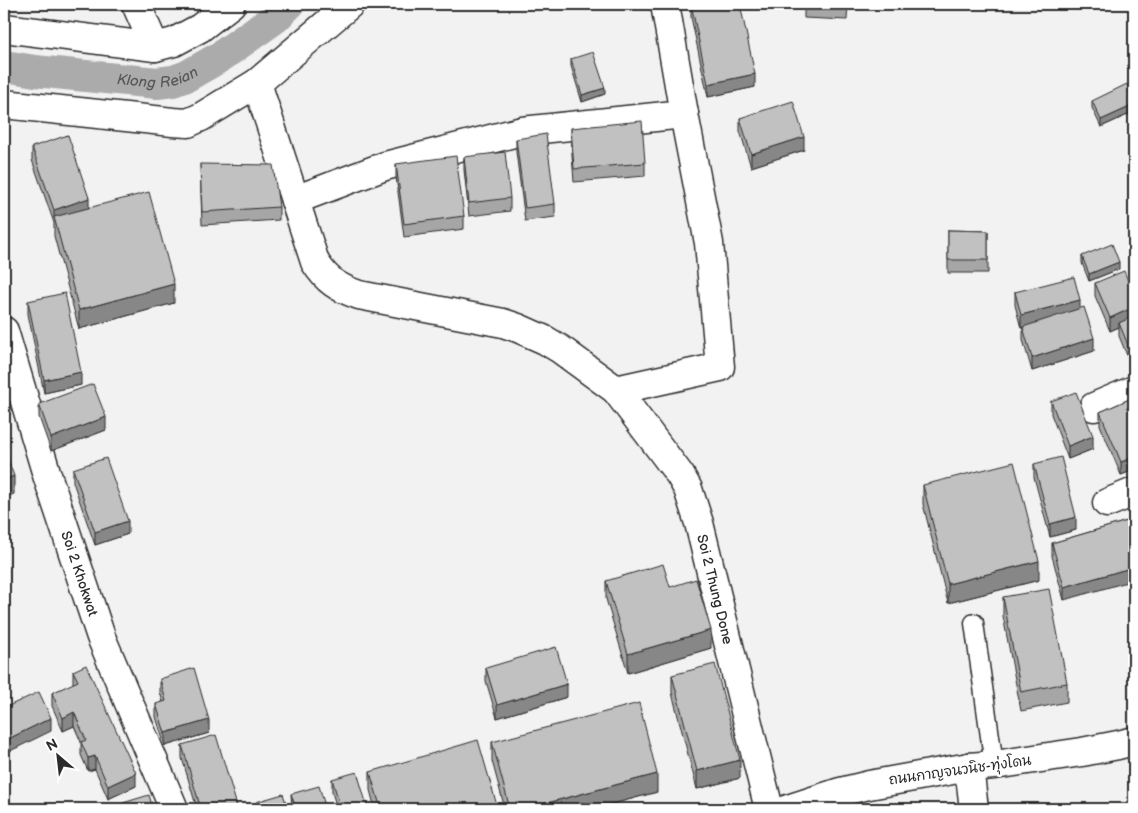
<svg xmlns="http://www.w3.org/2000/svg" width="1138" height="813" viewBox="0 0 1138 813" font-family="'Balsamiq Sans','Playpen Sans Thai',sans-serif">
<rect width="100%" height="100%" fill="#f2f2f2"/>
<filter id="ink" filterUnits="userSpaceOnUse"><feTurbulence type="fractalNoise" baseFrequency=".02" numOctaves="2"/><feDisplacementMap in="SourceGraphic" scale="10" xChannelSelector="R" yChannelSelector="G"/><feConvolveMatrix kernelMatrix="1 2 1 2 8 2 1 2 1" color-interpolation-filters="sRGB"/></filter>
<g filter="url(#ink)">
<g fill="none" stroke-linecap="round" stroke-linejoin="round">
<path stroke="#ababab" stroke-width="32" id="s1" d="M4 66 35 71 157 83 173 81 187 76 220 57 275 18 289 4"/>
<g stroke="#2b2b2b" stroke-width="21">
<path id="lane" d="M974 623 994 765"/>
</g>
<g stroke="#2b2b2b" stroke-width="31">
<g id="street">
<path d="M136 4 155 47"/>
<path d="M4 28 155 47 174 42 200 28 231 4"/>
<path id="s2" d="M257 83 315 262C327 281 338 288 359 295L503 323 518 328 545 340 560 349 616 390 680 475 688 489 699 523 769 809"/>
<path d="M4 104 173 122 188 123 201 117 257 83 350 4"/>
<path d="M295 200 385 166 522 131 684 114"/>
<path id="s3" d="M4 331 47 475 101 637 174 809"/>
<path d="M616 390 720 367 709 243 684 114 665 4"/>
<path d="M1094 407 1134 390"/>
<path d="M1107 503 1134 492"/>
<path d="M969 767 974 809"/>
</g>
</g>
<g stroke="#2b2b2b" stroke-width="31">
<path id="secondary" d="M788 809 840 792 869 785 969 767 994 765 1082 752 1118 745 1134 741"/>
</g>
<use href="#lane" stroke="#fff" stroke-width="18"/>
<use href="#street" stroke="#fff" stroke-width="28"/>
<use href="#secondary" stroke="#fff" stroke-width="28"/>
</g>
<path fill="#a6a6a6" stroke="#2b2b2b" d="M691 4 755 87 708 97 691 17Z
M804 4H848L847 20 804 18Z
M571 59 605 94 582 102 571 66Z
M1134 100V112L1101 127 1092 108V101Z
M740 118 804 150 751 167 740 131Z
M571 128 645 163V176L574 182 571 141Z
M516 139 555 204V217L525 221 516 152Z
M32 147 89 208 174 303 79 329 54 236V223L32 160Z
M464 157 510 198V211L469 216 464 170Z
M200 164 279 207V220L202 225Z
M396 164 464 216V229L404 237 396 177Z
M948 230 988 231V273H948Z
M1082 256 1119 269 1089 281 1082 263Z
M1095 283 1134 295V356L1128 358 1119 336V327L1110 331 1095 296Z
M1015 292 1080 309 1094 351 1032 371 1023 340V328H1021L1015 305Z
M28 301 81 385 44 393 28 314Z
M1134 397V470L1121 475 1100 425V412Z
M1051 401 1093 449 1068 459 1051 414Z
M39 404 106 430 51 451 39 417Z
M1034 464 1076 530 1050 537 1034 477Z
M73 469 128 534 95 545 73 482Z
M923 485 1039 580 948 603 923 504Z
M1134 519 1064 600 1052 556V543Z
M606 581 670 587 711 648 628 673 606 599Z
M1003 597 1067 683V702L1021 711 1003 616Z
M486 668 567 697 497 718 486 681Z
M73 671 136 786 108 799 95 769 88 771 81 755V742L74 726 63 731 52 706V693L73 684Z
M672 675 740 778 697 789 672 693Z
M160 679 209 733 165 746 156 717V704L163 702 160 692Z
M492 742 657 792 594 809H505L492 761Z
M182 745 237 809H197L182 758Z
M370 772 498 809H375L370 790Z
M332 779 368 809H337L332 792Z
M291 794 326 809H292Z"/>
<path fill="#878787" stroke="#2b2b2b" d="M755 74V87L708 97V84Z
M605 88V94L582 102V95Z
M1134 105V112L1101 127V120Z
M804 137V150L751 167V154Z
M89 198V211L54 218V210Z
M1119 262V269L1089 281V274Z
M174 284V303L79 329V310Z
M1080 300V313L1021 328V315Z
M1134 307V320L1119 323V327L1110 331V318Z
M1094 338V351L1032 371V358Z
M1134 343V356L1128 358V345Z
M81 372V385L44 393V380Z
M106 417V430L51 451V438Z
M1093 436V449L1068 459V446Z
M1134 457V470L1121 475V462Z
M14 476V494L4 498V480Z
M1076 517V530L1050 537V524Z
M128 521V534L95 545V532Z
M1039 561V580L948 603V584Z
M1134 567V580L1064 600V587Z
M711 630V648L628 673V654Z
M567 684V697L497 718V705Z
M74 712V726L63 731V718Z
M51 718V731L4 754V741Z
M209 720V733L165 746V733Z
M95 756V769L88 771V758Z
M740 760V778L697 789V771Z
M136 773V786L108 799V786Z
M657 774V792L594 809H524Z
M237 806V809H226Z"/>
<path fill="#c1c1c1" stroke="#2b2b2b" d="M691 4H740L755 74 708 84Z
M804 4H847V7L804 5Z
M593 52 605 88 582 95 571 59Z
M1127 84 1134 100V105L1101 120 1092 101Z
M793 101 804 137 751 154 740 118Z
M642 121 645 163 574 169 571 128Z
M546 134 555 204 525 208 516 139Z
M68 135 89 198 54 210 32 147Z
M505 152 510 198 469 203 464 157Z
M456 156 464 216 404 224 396 164Z
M200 164 273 165 279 207 202 212Z
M149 192 174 284 79 310 54 217Z
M948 230 988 231V260H948Z
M1112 244 1119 262 1089 274 1082 256Z
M1124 271 1134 295V307L1110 318 1095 283Z
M1074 277 1080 300 1021 315 1015 292Z
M65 293 81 372 44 380 28 301Z
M1084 307 1094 338 1032 358 1023 327Z
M1134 316V343L1128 345 1119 323Z
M93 384 106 417 51 438 39 404Z
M1076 392 1093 436 1068 446 1051 401Z
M1134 397V457L1121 462 1100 412Z
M4 449 14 476 4 480Z
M1061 457 1076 517 1050 524 1034 464Z
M106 458 128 521 95 532 73 469Z
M1014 462 1039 561 948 584 923 485Z
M1134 519V567L1064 587 1052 543Z
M663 564 670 587 696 579 711 630 628 654 606 581Z
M1049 589 1067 683 1021 692 1003 597Z
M556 647 567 684 497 705 486 668Z
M715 664 740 760 697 771 672 675Z
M86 665 136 773 108 786 95 756 88 758 81 742 86 740 74 712 63 718 52 693 78 681 73 671Z
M194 668 209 720 165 733 156 704 166 701 160 679Z
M39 692 51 718 4 741V708Z
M639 703 657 774 524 809H510L492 742Z
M216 735 237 806 226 809H201L182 745Z
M478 740 498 809H381L370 772Z
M357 772 368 809H341L332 779Z
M319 786 326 809H296L291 794Z
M283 794 288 809H258L256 802Z
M149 795 153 809H125L123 803Z"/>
</g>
<g text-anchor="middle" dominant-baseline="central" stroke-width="5" stroke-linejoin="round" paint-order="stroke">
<g font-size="14" fill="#2b2b2b" stroke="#fff">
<text stroke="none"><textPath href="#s3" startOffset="254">Soi 2 Khokwat</textPath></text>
<text stroke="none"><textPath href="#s2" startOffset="750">Soi 2 Thung Done</textPath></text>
<text transform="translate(960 770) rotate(-8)">ถนนกาญจนวนิช-ทุ่งโดน</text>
</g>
<g font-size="15" font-style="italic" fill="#585858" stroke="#fff">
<text stroke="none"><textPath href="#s1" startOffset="155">Klong Reian</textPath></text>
</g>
</g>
<rect width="1138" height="813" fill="none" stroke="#fff" stroke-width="20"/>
<rect x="10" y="10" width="1118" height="793" fill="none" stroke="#2b2b2b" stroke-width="2" filter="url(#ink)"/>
<g transform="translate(58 756) rotate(332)" stroke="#ffffff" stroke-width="4" paint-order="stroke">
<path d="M0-4L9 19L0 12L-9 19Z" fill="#2b2b2b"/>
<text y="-8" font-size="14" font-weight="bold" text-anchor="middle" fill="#2b2b2b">N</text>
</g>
</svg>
